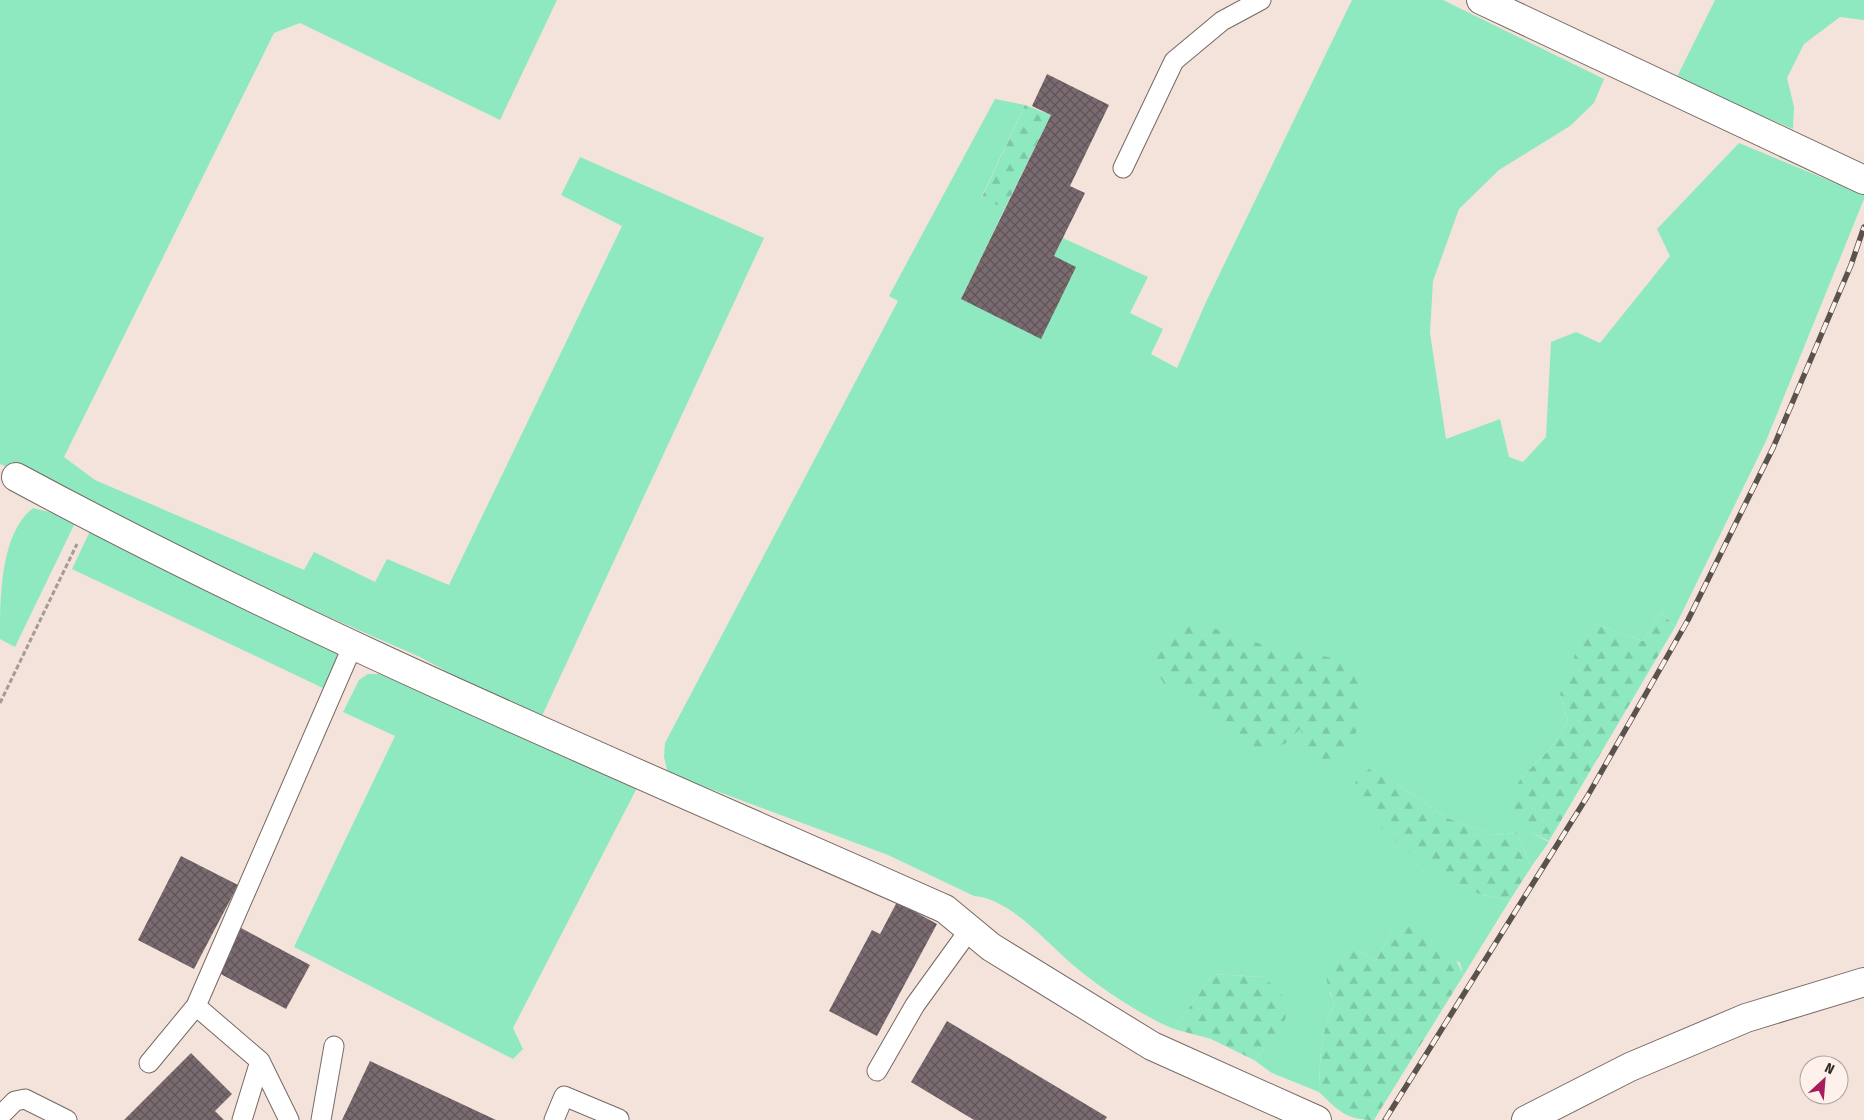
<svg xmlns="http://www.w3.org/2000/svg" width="1864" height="1120" viewBox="0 0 1864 1120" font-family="'Fira Sans Condensed',sans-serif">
<defs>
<pattern id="forest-firs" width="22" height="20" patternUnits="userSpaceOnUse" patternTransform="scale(1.25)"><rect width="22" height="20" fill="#8ee9c1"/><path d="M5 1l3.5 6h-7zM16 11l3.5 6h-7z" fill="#7bc8a6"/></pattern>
<pattern id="building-cross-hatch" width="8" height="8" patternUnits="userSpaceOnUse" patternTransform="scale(1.25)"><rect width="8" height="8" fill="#7a6b70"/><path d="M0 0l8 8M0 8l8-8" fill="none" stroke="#5f5457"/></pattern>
</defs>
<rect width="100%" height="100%" fill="#f3e3db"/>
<path fill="#8ee9c1" d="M0 0H557L500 120 300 23 274 33 64 457 95 480 304 570 314 552 375 582 387 559 449 585 622 226 561 195 580 157 764 238 541 718 490 695 420 657 290 600 0 464Z
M1352 0H1443L1604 79 1594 103 1570 126 1499 170 1459 209 1433 281 1430 333 1446 439 1500 419 1509 457 1523 462 1546 437 1551 342 1576 332 1600 343 1670 256 1657 229 1739 143 1864 195V199L1766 441 1675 627 1661 612 1643 641 1596 624 1560 694 1568 721 1552 747 1521 778 1532 833 1549 842 1531 867 1517 833 1493 835 1447 818 1392 781 1482 895 1510 900 1463 976 1460 963 1395 924 1376 961 1354 949 1329 992 1335 1003C1320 1031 1320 1061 1319 1092L1272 1073 1254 1060 1268 1045 1263 977 1213 974 1174 1029C1142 1016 1100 988 1073 965 1046 942 1011 899 974 896L888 855 668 773 664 757 665 743 898 301 889 296 995 99 1025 105 981 198 1005 208 961 299 1041 338 1054 256 1063 238 1148 277 1130 313 1163 329 1151 354 1177 368 1206 302Z
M1715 0H1864V20L1840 17 1804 44 1787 78 1794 107 1793 129 1676 79Z
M33 508 53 513 75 523 15 647 0 639C0 597 0 534 33 508Z
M91 529 340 649 341 659 327 690 72 569Z
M368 674H380L639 784 513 1028 523 1049 513 1059 294 947 395 736 343 712 359 680Z"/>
<path fill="url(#forest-firs)" d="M1025 105 1051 115 1005 208 981 199Z
M1661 612 1675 627 1549 841 1532 833 1507 803 1521 778 1552 747 1568 721 1560 694 1580 641 1596 624 1643 641Z
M1195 622 1258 643 1338 659 1359 676 1367 711 1347 750 1321 763 1309 750 1300 729 1286 743 1263 754 1201 701 1165 685 1150 662 1155 647 1174 623Z
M1369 769 1392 781 1447 818 1493 835 1517 833 1531 867 1510 900 1482 895 1432 873 1376 823 1355 782Z
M1395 924C1402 925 1409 925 1415 927 1436 933 1458 956 1463 976L1374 1120C1346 1120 1339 1111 1319 1092 1320 1061 1320 1031 1335 1003 1325 984 1324 972 1332 952L1354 949 1376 961Z
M1213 974 1263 977 1282 994 1286 1018 1268 1045 1254 1060 1211 1039 1174 1029Z"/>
<path fill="url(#building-cross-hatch)" d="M1047 74 1109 105 1070 186 1085 193 1054 256 1076 267 1041 339 961 299 1051 115 1032 106Z
M181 856 238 885 194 969 138 940Z
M897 902 937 924 877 1036 829 1011 872 930 880 934Z
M241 928 310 965 286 1009 217 972Z
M947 1021 1107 1117 1105 1120H974L911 1082Z
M191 1053 232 1094 215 1111 224 1120H124Z
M370 1061 496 1120H342Z"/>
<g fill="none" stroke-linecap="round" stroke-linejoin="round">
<g stroke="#766862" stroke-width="21">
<path id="lane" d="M1123 168 1174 61 1222 21 1261 0
M196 1006 260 1061 289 1120
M149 1063 196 1006 353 645
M877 1071 915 1005 970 929
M0 1116 15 1101 25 1099 67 1120
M242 1120 260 1061
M321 1120 334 1046
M554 1120 564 1096 619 1119"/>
</g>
<g stroke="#766862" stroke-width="30">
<path id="street" d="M1481 0 1864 180
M16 477C316 639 633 770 945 909L991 947 1152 1046 1317 1120
M1526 1120 1630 1067 1746 1018 1864 982"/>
</g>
<path stroke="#a79b95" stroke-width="3" stroke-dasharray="5 2.5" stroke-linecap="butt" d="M0 703 77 544"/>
<use href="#lane" stroke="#fff" stroke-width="19"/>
<use href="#street" stroke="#fff" stroke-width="28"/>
<g stroke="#5a524e" stroke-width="5.5">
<path id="rail" d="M1385 1120 1587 797 1688 620 1773 448 1851 265 1864 227"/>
</g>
<use href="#rail" stroke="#fef1eb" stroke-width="4" stroke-dasharray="11" stroke-linecap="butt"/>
</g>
<g transform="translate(1824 1080) rotate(26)"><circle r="24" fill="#fef1eb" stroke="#aca29d"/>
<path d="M0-4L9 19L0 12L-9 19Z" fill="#a81b5c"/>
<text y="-8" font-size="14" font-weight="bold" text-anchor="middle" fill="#312b28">N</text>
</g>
</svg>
